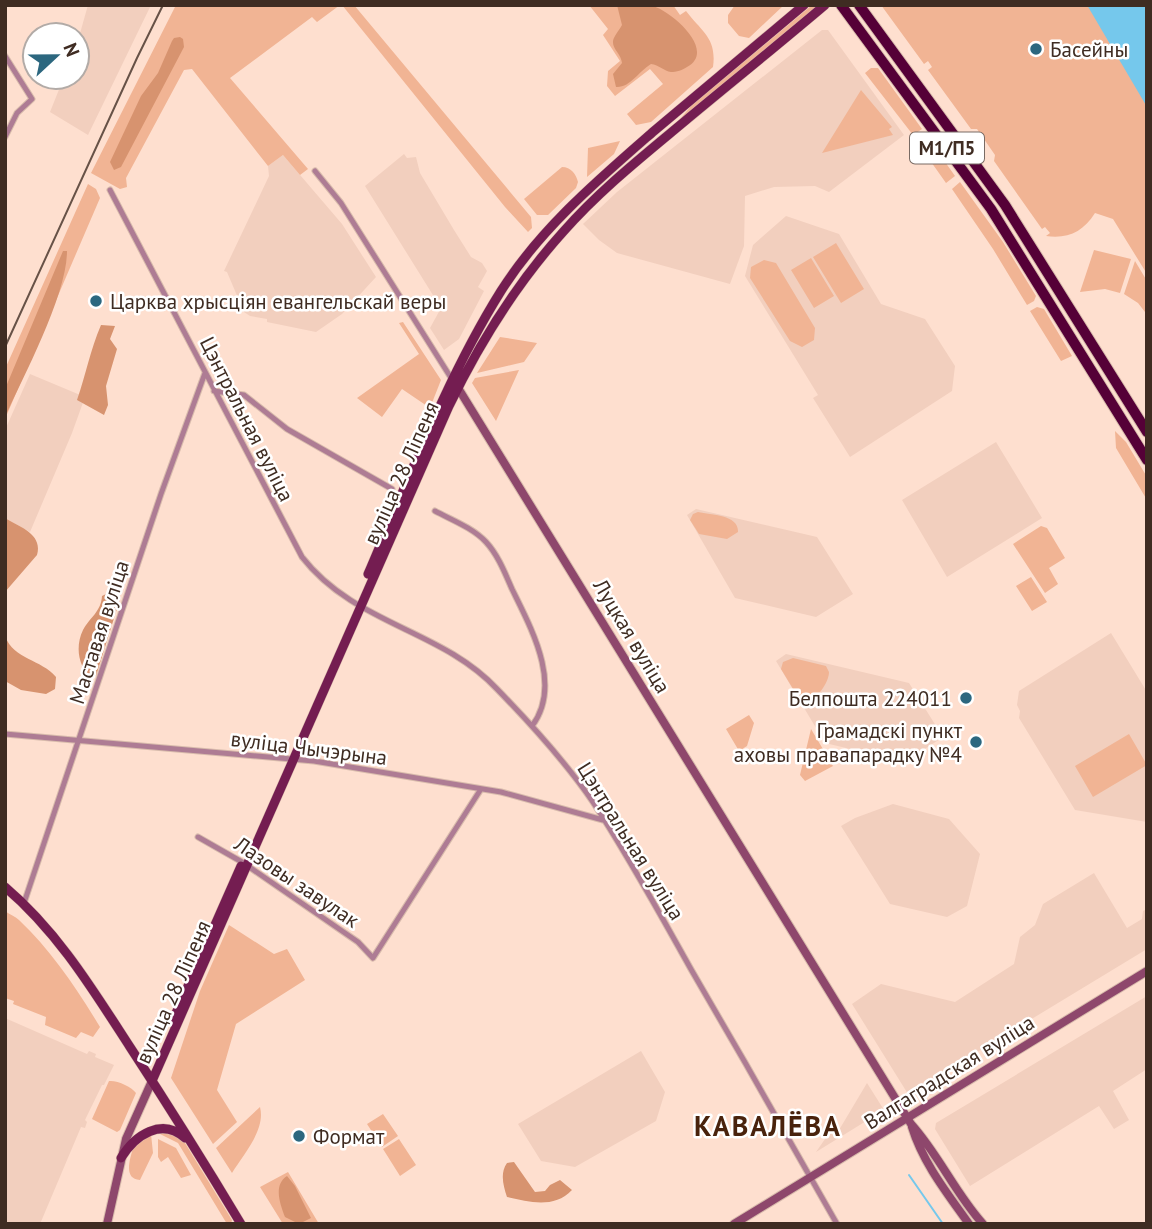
<svg xmlns="http://www.w3.org/2000/svg" width="1152" height="1229" viewBox="0 0 1152 1229" font-family="'PT Sans',sans-serif">
<rect width="100%" height="100%" fill="#fedfcf"/>
<path fill="#f2cfbe" d="M88 5H151L88 135 50 112 64 77H77V44Z
M822 30H828L904 135 829 192 815 186 774 187 745 196 744 246 730 284 617 253 599 240 583 224 617 192Z
M404 154 407 158 416 157 420 173 454 230 471 257 482 263 487 271 478 287 484 291 459 339 444 350 430 328 441 308 365 186Z
M283 155 342 224 376 277 342 314 316 332 267 322V319L250 316 244 312 227 272 224 271 269 176 268 166Z
M786 216 839 234 881 304 925 319 955 366 952 391 850 457 813 398 818 395 745 276 753 245Z
M30 374 85 397 72 433 30 532 5 518V430Z
M996 442 1042 518 947 577 902 500Z
M696 509 817 537 853 594 816 617 735 598 687 515Z
M1111 633 1147 692V822L1075 810 1019 718 1020 711 1017 705 1019 691Z
M786 654 909 683 943 737 905 762 825 743 776 661Z
M893 804 949 819 980 854 967 906 947 917 890 904 841 826 855 818Z
M1094 873 1127 928 1142 919 1143 911 1147 909V949L908 1094 852 1004 881 984 955 1002 1014 964 1020 937 1035 925 1043 904Z
M1147 996V1069L1113 1091 1129 1120 1114 1129 1099 1106 970 1186 935 1129 936 1123Z
M5 1018 87 1054 89 1051 96 1054 95 1057 114 1065 104 1085H102L85 1120 87 1122 85 1128 81 1127 40 1224H5Z
M641 1051 665 1092 656 1121 575 1167 541 1161 518 1124Z
M867 1083 884 1110 816 1152 832 1129 839 1130Z"/>
<path fill="#f1b494" d="M176 5H340L317 22 312 17 230 78 308 169 300 175 283 155 268 166 192 69 184 70 126 178 127 187 120 189 91 173Z
M342 5H354L531 217 532 228 528 232 505 207Z
M589 5H673L680 15 686 11C702 32 717 38 713 67L651 122 636 125 627 114 663 84 650 69 615 96 607 86 608 71 620 61 603 35 608 29Z
M735 5H784L749 38 739 36 728 23V15Z
M812 5H819L655 142 680 119 692 105Z
M881 5H1147V274L1113 219 1095 213C1083 232 1068 239 1046 236L1050 233 1045 227 1042 229 994 161 995 155 977 129H971L928 70 932 67 928 61 924 64Z
M871 68H878L922 129 913 135 865 73Z
M861 90 892 127 889 129 893 135 822 153Z
M926 135 955 176 946 183 917 142Z
M620 141 614 154 587 177 588 148Z
M562 167C571 167 576 174 578 182L576 188 548 215H537L524 199Z
M960 182 1003 242 1036 296 1034 301 1027 305 993 249 952 189Z
M88 184 96 189 100 198 5 419V369Z
M836 243 864 289 841 303 813 257Z
M1094 250 1131 259 1120 293 1105 289 1080 292Z
M811 258 834 296 814 308 791 270Z
M764 260 776 263 815 328 814 340 802 347 790 341 750 278 751 267Z
M1135 261 1147 281 1145 312 1138 303 1124 294Z
M1037 307 1044 309 1072 356 1061 361 1030 311Z
M403 322 441 380 430 408 402 389 382 417 357 398 419 354 399 323Z
M500 337 537 343 524 362 477 373Z
M519 370 496 421 472 383 475 378Z
M1115 431 1126 442 1147 477V500L1116 448Z
M698 512C712 515 739 515 738 532L727 539 699 534 690 520 693 514Z
M1041 526 1047 528 1065 558 1049 568 1058 584 1045 593 1013 544Z
M1031 577 1047 602 1032 611 1016 586Z
M793 658 826 666 829 672C829 683 816 700 806 703L804 707 781 669 783 662Z
M749 715 754 723 747 746 739 751 726 729Z
M811 729 833 766 805 781 800 775Z
M1129 734 1147 765 1093 797 1075 766Z
M5 911C10 915 15 916 19 920 51 950 77 989 100 1027L93 1037 81 1032 76 1038 45 1025 46 1017 13 1004 14 1001 5 998Z
M229 925 274 954 287 949 305 980 236 1024 217 1090 237 1122 213 1144 171 1078 200 991Z
M109 1081C117 1080 132 1087 136 1093L120 1130 117 1132 92 1119Z
M260 1107C266 1130 243 1155 232 1173L216 1148Z
M383 1114 398 1136 382 1147 367 1124Z
M164 1130 179 1136 185 1143 232 1220 231 1224H227L178 1143 158 1133Z
M151 1134 153 1153 140 1180C123 1179 130 1159 133 1148Z
M158 1139 176 1148 191 1175 181 1178 168 1157 161 1162 158 1157Z
M399 1139 416 1165 400 1176 383 1149Z
M288 1172 319 1224H283L260 1187Z"/>
<path fill="#d7936f" d="M617 5C627 5 640 3 650 5 669 9 718 50 687 67 683 70 676 72 671 72 664 71 659 65 651 64 639 71 630 88 616 87L613 74 622 63C621 52 608 47 615 36 617 32 620 29 622 25Z
M180 37 183 39 184 47 121 167 114 170 110 162 141 96 158 73 172 41 174 38Z
M63 251H67C67 295 24 375 5 417V389Z
M101 325 115 326 110 339 117 349 106 386 108 405 104 415 77 400C86 374 90 351 101 325Z
M5 518C20 527 43 534 37 555L5 592Z
M108 593 120 599 96 676 92 677C78 668 75 646 83 630 90 617 101 612 102 596Z
M5 636C14 660 41 659 56 677L55 689 46 694 21 690 5 681Z
M514 1162 535 1192 545 1191 550 1185 560 1180 572 1190C554 1209 529 1202 507 1197 503 1185 500 1173 507 1163Z
M287 1176 295 1186 311 1218 299 1224 285 1217C280 1204 273 1185 287 1176Z"/>
<path fill="#75c8ec" d="M1087 5H1147V107Z"/>
<g fill="none" stroke-linecap="round" stroke-linejoin="round">
<path stroke="#75c8ec" stroke-width="2" d="M909 1175 943 1224"/>
<g stroke="#d8bbac" stroke-width="7">
<path id="street" d="M5 56 32 99 17 113 5 137
M315 171 341 203 453 381
M110 190 302 557C355 625 441 629 497 689 531 724 565 761 593 802 629 857 660 914 692 971 741 1055 789 1139 837 1224
M214 391 244 395 287 429 392 489
M435 511C452 520 473 528 486 542 498 555 505 573 512 589 531 628 563 685 532 726
M5 734 314 761 501 792 603 820
M198 837 242 862 358 942 373 958 481 789
M24 903 161 494 205 373"/>
</g>
<g stroke="#d8bbac" stroke-width="10">
<path id="secondary" d="M455 383 911 1124C939 1155 955 1193 983 1224
M912 1127C923 1163 947 1193 969 1224
M107 1224 126 1139 152 1081
M734 1224 1147 971"/>
</g>
<g stroke="#d8bbac" stroke-width="10">
<path id="primary" d="M368 574C409 479 446 379 501 291 540 229 599 179 654 131 704 89 754 47 804 5
M5 887C58 932 93 990 130 1047 168 1105 205 1164 241 1224
M173 1020 241 866
M152 1081 449 406C479 344 517 283 563 232 600 190 643 156 685 121 732 82 779 44 825 5
M121 1158C135 1135 162 1117 185 1138"/>
</g>
<g stroke="#d8bbac" stroke-width="12">
<path id="highway" d="M841 5 991 209 1147 460
M859 5 1005 205 1147 432"/>
</g>
<use href="#street" stroke="#ae7c94" stroke-width="5"/>
<use href="#secondary" stroke="#8e476c" stroke-width="8"/>
<use href="#primary" stroke="#741d51" stroke-width="9"/>
<use href="#highway" stroke="#550037" stroke-width="10"/>
<path stroke="#675247" stroke-width="2" d="M5 347 137 58 163 5"/>
</g>
<g fill="#2c677f" stroke="#fff" stroke-width="2.5">
<circle cx="1036" cy="49" r="7"/>
<circle cx="96" cy="301" r="7"/>
<circle cx="966" cy="698" r="7"/>
<circle cx="976" cy="742" r="7"/>
<circle cx="299" cy="1136" r="7"/>
</g>
<g text-anchor="middle" dominant-baseline="central" stroke-width="5" stroke-linejoin="round" paint-order="stroke">
<rect fill="#fff" stroke="#796b64" stroke-width="2" x="910" y="132.5" width="74" height="31" rx="5"/>
<g font-size="19" font-weight="bold" fill="#3f2c22">
<text x="947" y="148">М1/П5</text>
</g>
<g font-size="21" fill="#3f2c22" stroke="#fff" text-anchor="start">
<text x="1050" y="49">Басейны</text>
<text x="110" y="301">Царква хрысціян евангельскай веры</text>
<text x="952" y="698" text-anchor="end">Белпошта 224011</text>
<text x="962" y="730" text-anchor="end">Грамадскі пункт<tspan x="962" dy="24">аховы правапарадку №4</tspan></text>
<text x="313" y="1136">Формат</text>
</g>
<g font-size="21" fill="#3f2c22" stroke="#fff">
<text transform="translate(247 419) rotate(63)">Цэнтральная вуліца</text>
<text transform="translate(401 473) rotate(-66)">вуліца 28 Ліпеня</text>
<text transform="translate(99 632) rotate(-72)">Маставая вуліца</text>
<text transform="translate(632 636) rotate(59)">Луцкая вуліца</text>
<text transform="translate(309 748) rotate(7)">вуліца Чычэрына</text>
<text transform="translate(631 841) rotate(58)">Цэнтральная вуліца</text>
<text transform="translate(297 882) rotate(34)">Лазовы завулак</text>
<text transform="translate(173 992) rotate(-66)">вуліца 28 Ліпеня</text>
<text transform="translate(949 1072) rotate(-32)">Валгаградская вуліца</text>
</g>
<g font-size="28" font-weight="bold" letter-spacing="2" fill="#49230d" stroke="#fff">
<text x="768" y="1125">КАВАЛЁВА</text>
</g>
</g>
<rect width="1152" height="1229" fill="none" stroke="#3f2c22" stroke-width="14"/>
<g transform="translate(56 56) rotate(68)"><circle r="33" fill="#ffffff" stroke="#b2aba7" stroke-width="2"/>
<path d="M0-5L12 26L0 18L-12 26Z" fill="#2c677f"/>
<text y="-10" font-size="19" font-weight="bold" text-anchor="middle" fill="#3f2c22">N</text>
</g>
</svg>
